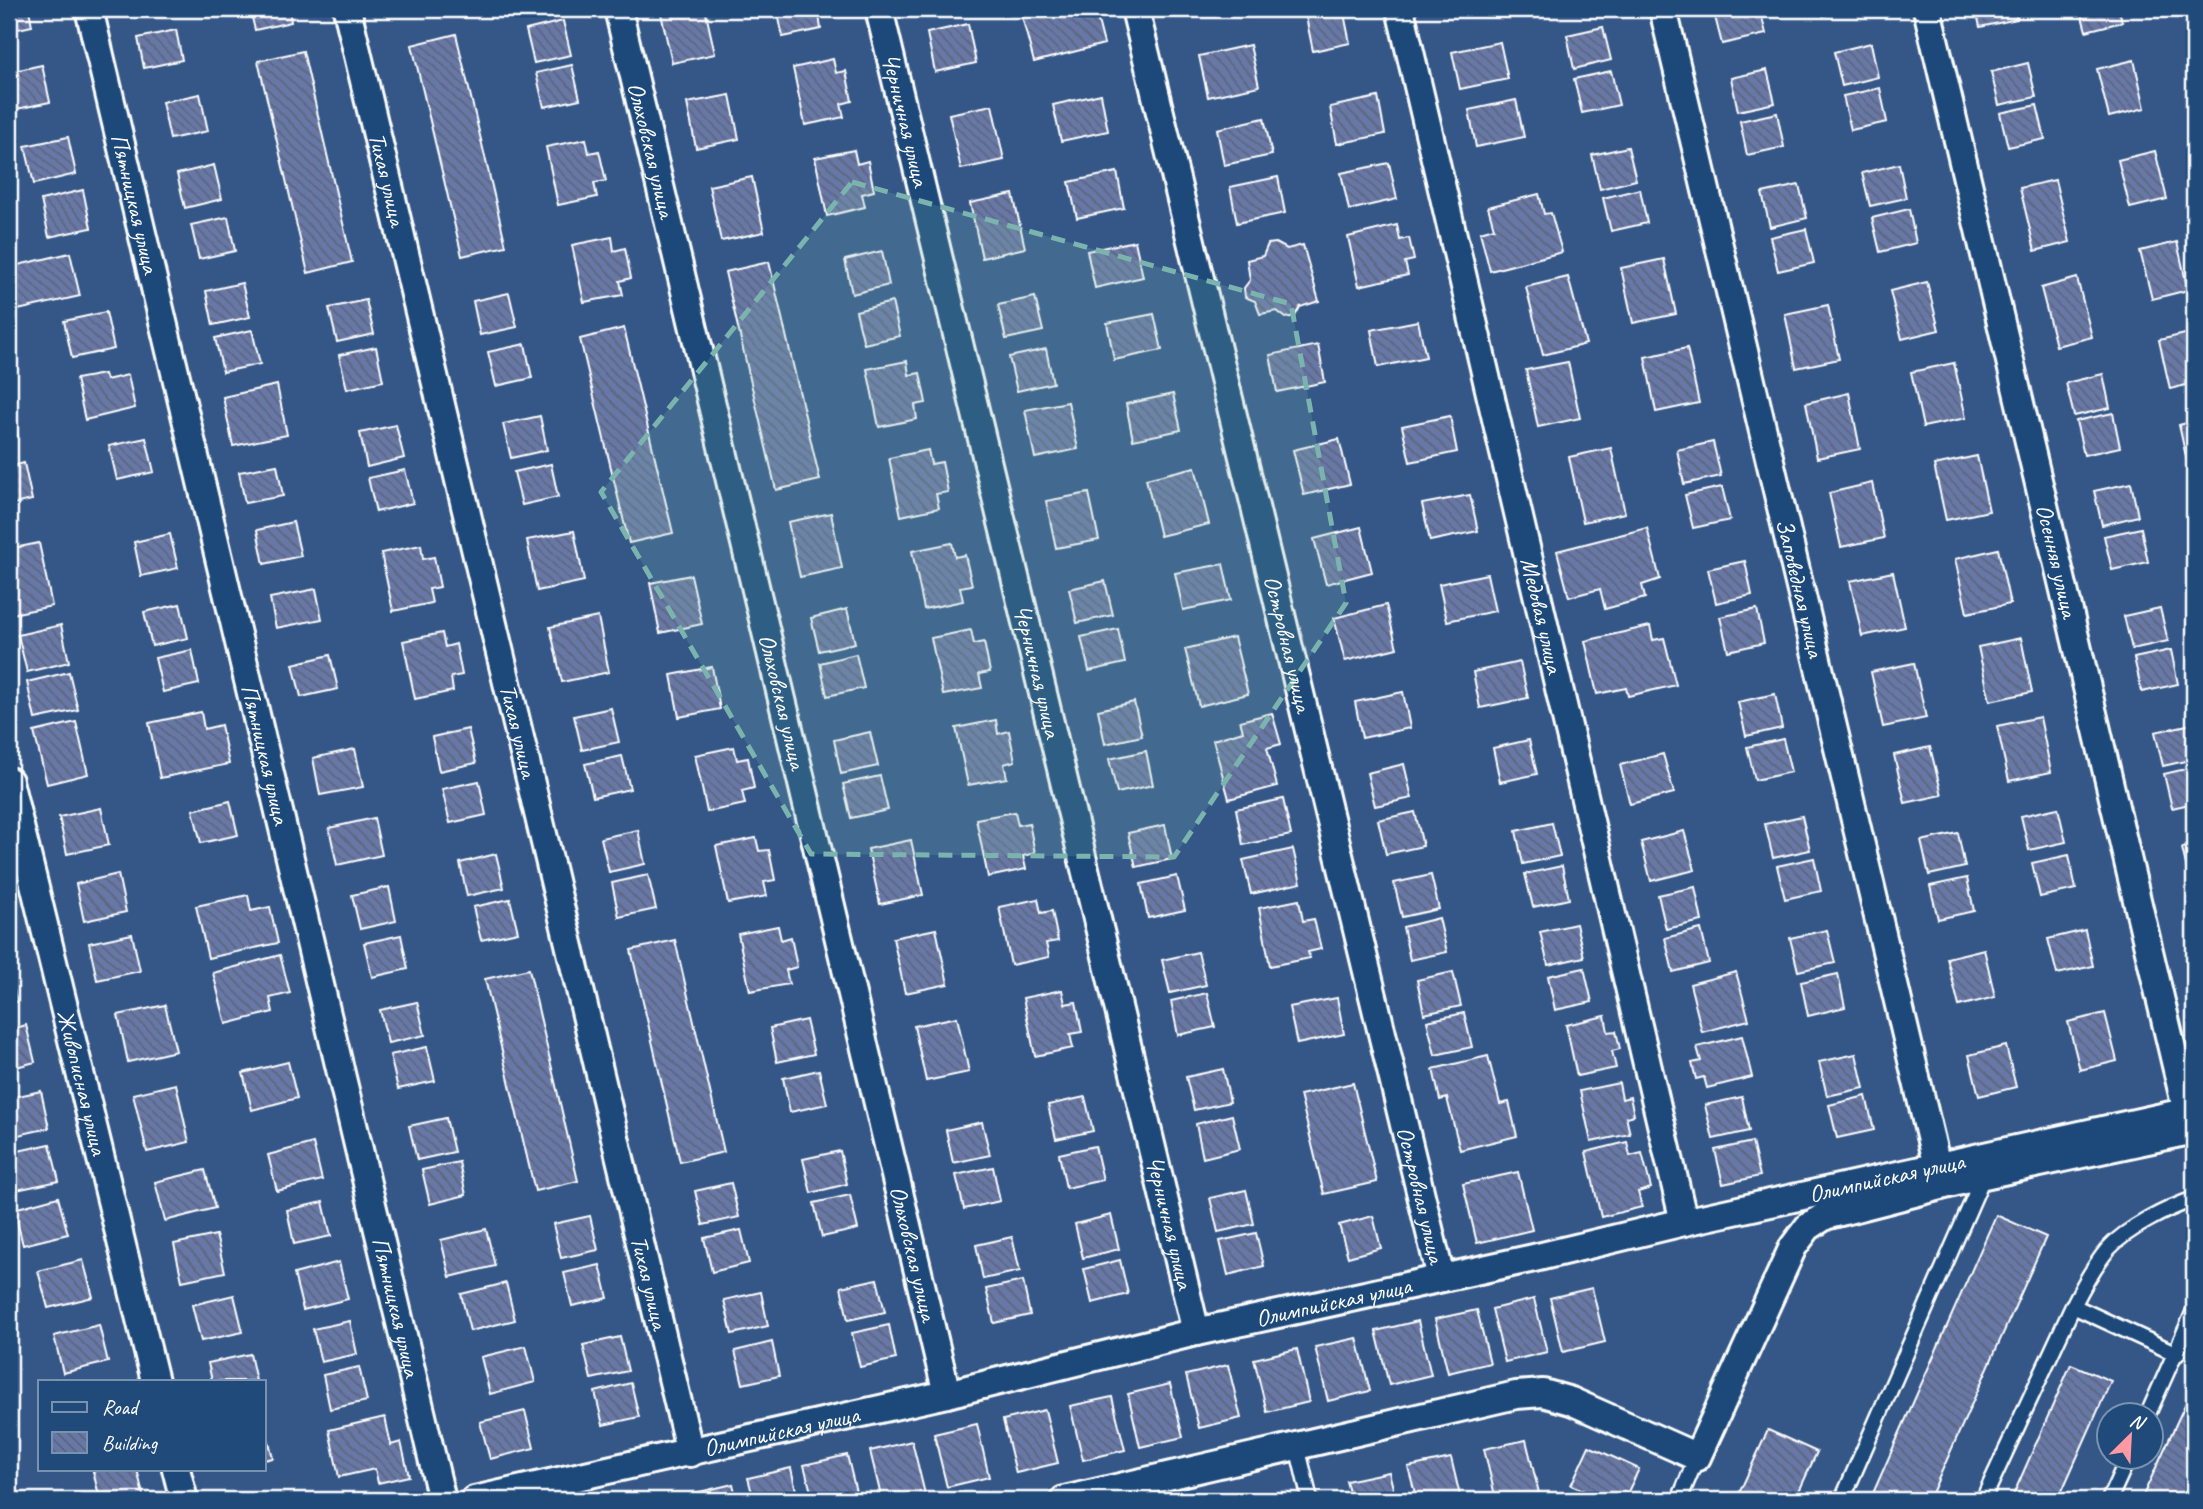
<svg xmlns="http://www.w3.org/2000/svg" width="2203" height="1509" viewBox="0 0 2203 1509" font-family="Caveat,sans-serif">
<defs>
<pattern id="building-back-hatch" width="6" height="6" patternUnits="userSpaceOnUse" patternTransform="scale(1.75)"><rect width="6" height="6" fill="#6878a6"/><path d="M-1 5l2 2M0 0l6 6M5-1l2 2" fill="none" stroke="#5b647e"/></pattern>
</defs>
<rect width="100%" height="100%" fill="#345787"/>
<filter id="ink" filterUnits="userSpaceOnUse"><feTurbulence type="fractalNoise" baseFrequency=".0143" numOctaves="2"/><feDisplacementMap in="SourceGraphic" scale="14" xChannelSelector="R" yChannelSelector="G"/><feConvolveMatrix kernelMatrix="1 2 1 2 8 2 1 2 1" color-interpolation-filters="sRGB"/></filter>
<g filter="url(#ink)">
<path fill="url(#building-back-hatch)" stroke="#fff" stroke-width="2" d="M9 9H29L32 26 9 31Z
M250 9H289L291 22 255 30Z
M660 9H705L715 54 672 63Z
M777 9H829L830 12 819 15 821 29 783 37Z
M1020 9H1095L1104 44 1034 62Z
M1179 9H1213L1180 16Z
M1343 9 1350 43 1313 51 1306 17Z
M1713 9H1760L1766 34 1722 44Z
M1822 9H1853L1823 16Z
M1976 9H2014L2017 19 1980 27Z
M2080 9H2119L2122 22 2086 31Z
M563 21 571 55 534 63 526 30Z
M968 24 976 63 935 72 927 33Z
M1603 27 1611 60 1574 69 1567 35Z
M176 30 182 60 144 68 138 38Z
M456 34 506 246 462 256 412 45Z
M1500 42 1508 79 1460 89 1452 52Z
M1871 43 1878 77 1842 86 1834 52Z
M1250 45 1259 86 1208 97 1199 56Z
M303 51 352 262 308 273 258 61Z
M833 59 836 73 846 71 852 101 841 104 844 117 805 125 793 68Z
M2134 60 2145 108 2109 117 2097 69Z
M2028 63 2036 97 1999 105 1991 72Z
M42 65 50 102 12 110 9 95V72Z
M572 65 580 99 544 107 536 73Z
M1767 70 1775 103 1738 111 1731 78Z
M1611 71 1619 105 1582 113 1574 79Z
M1880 88 1887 122 1851 130 1843 96Z
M200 94 208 131 170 139 162 102Z
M1101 94 1108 131 1061 141 1053 105Z
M730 95 739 139 696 148 687 103Z
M1378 97 1385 134 1337 144 1330 107Z
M1516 100 1524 137 1476 147 1469 110Z
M992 105 1004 160 961 169 949 114Z
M2037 105 2045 139 2008 147 2000 113Z
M1777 113 1784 147 1747 155 1740 121Z
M1264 118 1272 155 1224 165 1217 129Z
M68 137 76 174 34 184 25 146Z
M586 139 589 153 599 151 606 181 594 183 597 197 558 205 546 147Z
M1628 147 1636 180 1600 189 1592 155Z
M854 150 857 164 868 161 874 191 862 194 865 207 827 216 815 158Z
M2155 151 2167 199 2130 208 2118 160Z
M1389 163 1397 199 1349 210 1341 173Z
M1899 164 1906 198 1870 206 1862 173Z
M214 165 222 199 185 208 177 174Z
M1117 172 1124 208 1077 218 1069 182Z
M752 177 764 232 721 241 709 186Z
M1278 177 1285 213 1237 223 1230 187Z
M2055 180 2070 242 2035 251 2020 188Z
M1799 185 1807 218 1770 227 1762 193Z
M1640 189 1647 223 1611 231 1603 198Z
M83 190 91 228 49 237 41 200Z
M1013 194 1025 248 982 258 970 203Z
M1539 194 1544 214 1551 213 1562 252 1490 271 1480 232 1494 228 1488 207Z
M1909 209 1916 243 1880 252 1872 218Z
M228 217 235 251 199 259 191 225Z
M1397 225 1400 240 1409 238 1414 260 1405 262 1408 275 1359 286 1348 237Z
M1806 229 1814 263 1778 271 1770 237Z
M612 237 614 251 625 248 631 278 620 281 623 295 584 302 572 245Z
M1135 241 1143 277 1095 288 1087 251Z
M2177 242 2188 290 2152 299 2140 251Z
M1276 243 1287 249 1303 245 1319 301 1300 307 1295 316 1286 318 1277 311 1260 314 1255 301 1245 297 1244 288 1250 280 1247 260 1263 256 1268 244Z
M882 251 889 285 852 294 845 260Z
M70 253 80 296 9 312V267Z
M1664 259 1676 314 1633 323 1621 268Z
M769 262 820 480 776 490 725 272Z
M1568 277 1586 344 1543 355 1526 287Z
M2077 278 2092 337 2056 346 2041 288Z
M1927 282 1939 330 1902 339 1890 291Z
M242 283 250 317 213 325 206 291Z
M509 293 517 327 480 335 473 301Z
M1035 297 1043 331 1006 339 998 305Z
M366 300 374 334 337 342 329 308Z
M892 302 900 336 864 344 856 311Z
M1828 305 1839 359 1796 368 1785 314Z
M106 312 114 349 72 358 64 321Z
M1154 314 1162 350 1114 360 1107 323Z
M1418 321 1426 357 1378 367 1371 330Z
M624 328 673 533 629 543 580 339Z
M252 330 260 364 223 372 215 338Z
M2194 332V383L2170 389 2159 340Z
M525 344 532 378 496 386 488 352Z
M1318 345 1325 382 1277 392 1270 355Z
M376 347 383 381 347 389 339 355Z
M1687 348 1699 403 1656 412 1645 357Z
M1046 349 1053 383 1017 391 1009 357Z
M907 361 909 375 920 373 926 403 915 405 917 419 879 427 867 369Z
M1568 362 1580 418 1538 427 1526 370Z
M1954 363 1966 418 1923 427 1911 372Z
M104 374 106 380 128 375 135 408 85 420 76 379Z
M2103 374 2110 408 2074 416 2066 383Z
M277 385 287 435 233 446 223 397Z
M1849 393 1860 449 1817 458 1806 403Z
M1173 394 1181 430 1133 440 1126 404Z
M10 400 18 437 9 439V401Z
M1068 402 1078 449 1035 458 1025 410Z
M2113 413 2120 447 2084 455 2076 421Z
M540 416 547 450 511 458 503 424Z
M1450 416 1457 452 1410 462 1402 426Z
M2194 421V479H2191L2179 425Z
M396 425 404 458 367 467 360 433Z
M146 438 154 472 117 480 109 446Z
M1339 439 1350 484 1304 495 1293 450Z
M1713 442 1721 476 1684 484 1677 450Z
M1611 448 1625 513 1583 522 1569 457Z
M928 450 931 464 942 462 948 492 936 494 939 508 901 516 889 458Z
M1977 456 1989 511 1946 520 1934 465Z
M24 463 32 500 9 505V467Z
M551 464 558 497 522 505 514 472Z
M277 465 283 496 245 503 239 472Z
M1195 467 1209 524 1160 536 1146 479Z
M405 470 413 503 376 512 368 478Z
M1872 483 1884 538 1841 547 1829 493Z
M2131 483 2138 516 2102 525 2094 491Z
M1722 487 1730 520 1693 528 1685 495Z
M1089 493 1099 540 1056 548 1046 501Z
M1470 495 1478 531 1430 541 1422 504Z
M831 513 842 568 800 577 788 522Z
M293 522 301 556 264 564 257 530Z
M1361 527 1372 572 1326 584 1314 539Z
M1647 528 1660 579 1642 585 1645 598 1605 609 1600 589 1569 597 1557 551Z
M2141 528 2148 562 2112 570 2104 536Z
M574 531 584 581 537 591 527 540Z
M170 534 178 568 141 576 134 542Z
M39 543 52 606 12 614 9 599V549Z
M952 543 955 557 965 555 972 585 960 587 963 601 924 609 912 551Z
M421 545 423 559 434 557 440 587 429 589 432 603 393 611 381 553Z
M1998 549 2010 604 1967 613 1955 559Z
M1745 561 1752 595 1716 603 1708 569Z
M1223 564 1231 600 1183 610 1175 573Z
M1893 572 1905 627 1862 636 1850 581Z
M1487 574 1495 611 1447 621 1439 584Z
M691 575 702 624 660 633 650 583Z
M1105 581 1113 615 1077 623 1069 589Z
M316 589 322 619 276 628 270 598Z
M180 604 188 638 152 646 144 612Z
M1386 605 1397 648 1345 661 1334 618Z
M2160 608 2168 641 2132 649 2124 616Z
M847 609 855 643 819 651 811 618Z
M1757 609 1764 643 1728 651 1720 617Z
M598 617 609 672 562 682 550 627Z
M61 625 69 662 27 672 18 635Z
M1650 626 1653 640 1664 638 1676 685 1628 696 1626 688 1597 694 1585 641Z
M1118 629 1125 663 1089 671 1081 637Z
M971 630 974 644 984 642 990 672 979 674 982 688 943 695 931 638Z
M442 633 445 647 456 644 462 675 451 677 453 691 415 699 403 641Z
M1234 637 1248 694 1199 706 1185 649Z
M2021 638 2032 692 1990 701 1978 647Z
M192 650 199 684 163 692 155 658Z
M2171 650 2178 684 2142 692 2134 658Z
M856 654 864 688 827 696 820 663Z
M330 655 338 689 301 697 293 664Z
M1520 662 1528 698 1480 708 1473 672Z
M1914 663 1926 718 1883 727 1871 672Z
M712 667 720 709 679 717 671 675Z
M69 672 78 710 35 719 27 682Z
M1403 692 1410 728 1362 738 1355 702Z
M1775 694 1782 728 1746 736 1738 702Z
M1134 702 1142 736 1105 744 1098 710Z
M611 708 619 742 582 750 574 716Z
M201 712 204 729 221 725 229 764 160 778 149 723Z
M1272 713 1281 744 1267 748 1277 786 1229 799 1213 740 1243 731 1240 721Z
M2040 717 2051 772 2009 781 1997 726Z
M996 720 998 734 1009 731 1015 761 1004 764 1007 778 968 785 956 728Z
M76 722 88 774 47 784 34 732Z
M2192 724 2194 735V759L2163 766 2155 732Z
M468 729 476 763 439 771 432 737Z
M870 732 878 766 841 774 834 740Z
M1783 739 1791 772 1755 780 1747 747Z
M1529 740 1537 774 1500 782 1493 748Z
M734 747 737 760 748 758 754 788 742 791 745 804 707 812 695 755Z
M1930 747 1942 795 1905 803 1894 755Z
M355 749 363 787 320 795 313 758Z
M1146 751 1153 785 1117 793 1109 759Z
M1663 754 1674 793 1630 804 1620 765Z
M622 756 630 789 593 797 585 764Z
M1404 764 1412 798 1375 806 1367 773Z
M2194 767V803L2172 808 2164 774Z
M880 776 888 810 851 818 843 784Z
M479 781 486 815 450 823 442 789Z
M1283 799 1291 835 1243 845 1236 809Z
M230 801 238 835 201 843 193 810Z
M101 808 109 845 67 854 59 817Z
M2058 808 2066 842 2029 850 2021 816Z
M1015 812 1018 825 1029 823 1035 853 1023 856 1026 869 988 877 976 819Z
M1415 812 1423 846 1386 854 1378 820Z
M1802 816 1810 850 1773 858 1765 824Z
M374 818 382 855 337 865 329 828Z
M1552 823 1560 856 1523 864 1516 831Z
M1165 825 1172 859 1136 867 1128 833Z
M638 830 645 864 609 872 601 838Z
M1684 831 1695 870 1651 881 1641 842Z
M1958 833 1965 867 1929 875 1921 841Z
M756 838 759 851 769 850 775 880 764 882 767 896 728 903 716 846Z
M911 840 923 895 880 904 868 849Z
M2194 845V881L2190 882 2182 848Z
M1293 849 1301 883 1251 894 1243 860Z
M496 854 504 888 467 896 460 863Z
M2069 855 2076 889 2040 897 2032 863Z
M1814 858 1821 891 1785 899 1777 866Z
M1562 866 1569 899 1533 907 1525 874Z
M118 874 126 912 84 921 76 884Z
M648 875 656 909 619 917 612 883Z
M1431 875 1439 909 1402 917 1394 883Z
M1177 876 1185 910 1148 918 1141 884Z
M1967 878 1974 911 1938 919 1930 886Z
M389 887 396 921 360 929 352 895Z
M1695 887 1702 921 1666 929 1658 895Z
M248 895 251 911 270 907 278 943 208 958 196 906Z
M510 899 518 932 481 940 473 907Z
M1038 899 1041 913 1052 911 1058 941 1046 943 1049 957 1011 965 999 907Z
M1299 900 1303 921 1314 919 1321 949 1308 952 1310 958 1270 966 1259 908Z
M1439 918 1447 952 1410 960 1403 927Z
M1576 924 1584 957 1548 965 1540 932Z
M778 926 781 940 791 937 797 967 786 970 789 984 750 991 738 934Z
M936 929 948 984 905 993 893 938Z
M1701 929 1709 963 1673 972 1665 938Z
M1827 930 1835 963 1798 971 1790 938Z
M2085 930 2093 966 2057 974 2048 939Z
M132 934 140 971 97 980 89 943Z
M401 935 408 969 372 977 364 943Z
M675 940 724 1152 680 1162 631 950Z
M1984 949 1995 997 1959 1006 1947 958Z
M1198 952 1206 985 1170 993 1162 960Z
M280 955 290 993 270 998 273 1012 226 1024 213 973Z
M1584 968 1592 1002 1555 1010 1548 976Z
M529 969 578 1181 535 1191 485 979Z
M9 971 17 1002 9 1004Z
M1453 972 1461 1006 1424 1014 1417 980Z
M1736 972 1749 1020 1702 1032 1690 984Z
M1838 974 1845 1007 1808 1016 1801 982Z
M1062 990 1065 1004 1076 1002 1082 1032 1070 1034 1073 1048 1035 1056 1023 998Z
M1207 993 1215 1027 1178 1035 1171 1001Z
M1337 998 1344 1034 1297 1044 1289 1007Z
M417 1002 425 1035 388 1043 380 1010Z
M165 1005 176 1051 128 1062 118 1015Z
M1464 1013 1472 1047 1435 1055 1427 1021Z
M2105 1013 2117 1061 2080 1070 2068 1022Z
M1605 1016 1608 1032 1616 1031 1620 1049 1612 1051 1616 1068 1577 1076 1566 1025Z
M957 1017 969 1072 926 1081 914 1026Z
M806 1020 814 1054 777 1062 770 1028Z
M26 1025 35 1062 9 1069V1030Z
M1742 1036 1752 1077 1707 1088 1704 1077 1696 1079 1692 1063 1701 1061 1697 1047Z
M2006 1046 2016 1087 1979 1096 1969 1055Z
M427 1047 435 1081 398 1089 390 1055Z
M1856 1054 1864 1088 1827 1096 1819 1062Z
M1488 1056 1500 1104 1509 1102 1517 1136 1460 1150 1447 1098 1440 1100 1433 1069Z
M288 1062 297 1098 252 1110 243 1073Z
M1223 1069 1230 1102 1194 1110 1186 1077Z
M819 1070 827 1104 790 1112 783 1078Z
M1353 1083 1377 1182 1324 1194 1300 1095Z
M1619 1083 1622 1099 1630 1097 1634 1115 1626 1117 1630 1134 1591 1142 1580 1091Z
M176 1084 189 1142 147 1152 133 1094Z
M41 1091 49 1128 9 1137V1098Z
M1866 1096 1874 1130 1837 1138 1829 1105Z
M1085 1097 1093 1131 1056 1139 1048 1105Z
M1742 1097 1749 1131 1713 1139 1705 1105Z
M1232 1115 1240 1149 1203 1158 1196 1124Z
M446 1118 454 1152 417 1160 409 1126Z
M982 1122 990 1155 953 1163 946 1130Z
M1627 1142 1630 1156 1642 1153 1651 1188 1638 1192 1642 1207 1601 1217 1586 1152Z
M1752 1142 1760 1176 1723 1184 1715 1150Z
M313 1143 322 1180 277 1191 268 1155Z
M50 1144 59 1181 16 1190 9 1153Z
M1095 1146 1103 1180 1066 1188 1059 1154Z
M840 1151 847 1184 811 1193 803 1159Z
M459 1162 466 1195 430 1204 422 1170Z
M993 1167 1000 1201 964 1209 956 1175Z
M205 1170 215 1208 165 1221 155 1182Z
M1518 1172 1532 1230 1477 1243 1463 1184Z
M731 1183 739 1217 703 1225 695 1191Z
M1246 1190 1254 1224 1218 1232 1210 1198Z
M850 1195 858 1229 822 1237 814 1203Z
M58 1197 68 1234 23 1245 14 1209Z
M323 1202 331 1236 294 1244 287 1210Z
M1111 1215 1119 1249 1083 1258 1075 1224Z
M1996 1215 2046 1237 1929 1500H1870Z
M590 1216 598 1250 561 1258 553 1224Z
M1373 1216 1381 1248 1348 1257 1339 1225Z
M486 1229 495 1266 450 1277 441 1240Z
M741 1230 749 1263 712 1272 704 1238Z
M1256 1233 1264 1266 1228 1275 1220 1241Z
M216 1235 225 1272 182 1281 174 1244Z
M1012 1237 1020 1271 983 1279 976 1245Z
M83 1260 93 1297 48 1308 38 1271Z
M1120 1260 1128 1294 1092 1303 1084 1269Z
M339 1262 348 1299 303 1310 294 1274Z
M600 1265 608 1298 572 1306 564 1273Z
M877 1279 885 1312 848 1320 841 1287Z
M1023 1281 1030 1315 994 1323 986 1289Z
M506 1283 515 1320 470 1331 461 1294Z
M1592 1288 1605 1342 1563 1352 1550 1298Z
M761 1292 768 1326 732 1334 724 1300Z
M234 1295 243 1332 201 1341 192 1305Z
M1534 1299 1547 1352 1505 1362 1492 1309Z
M1477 1310 1490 1363 1448 1373 1435 1319Z
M350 1321 357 1354 321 1362 313 1329Z
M1418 1321 1431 1375 1389 1385 1376 1331Z
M99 1325 108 1362 63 1373 54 1336Z
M889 1325 896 1359 860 1367 852 1333Z
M620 1337 628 1371 591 1379 583 1345Z
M1357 1338 1370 1391 1328 1401 1315 1347Z
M772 1342 779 1376 743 1384 735 1351Z
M526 1346 535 1382 490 1394 481 1357Z
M1297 1349 1309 1402 1267 1412 1254 1359Z
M250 1354 256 1381H212L208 1363Z
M2071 1364 2111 1381 2058 1500H2011Z
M1228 1365 1241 1418 1199 1428 1186 1375Z
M359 1367 367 1401 330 1409 323 1375Z
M631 1383 639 1417 603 1425 595 1392Z
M1170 1384 1183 1437 1140 1447 1128 1394Z
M2194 1385V1500H2141Z
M1112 1397 1125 1450 1083 1460 1070 1406Z
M1045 1410 1058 1463 1016 1473 1003 1420Z
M525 1411 534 1448 490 1459 480 1422Z
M385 1417 391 1445 401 1442 409 1476 378 1483 375 1469 339 1477 329 1430Z
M264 1423 273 1458 264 1460Z
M977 1424 989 1477 947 1487 934 1434Z
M1768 1430 1817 1452 1795 1500H1736Z
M1526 1440 1539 1493 1507 1500H1496L1484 1449Z
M912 1441 925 1494 897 1500H882L870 1451Z
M1589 1446 1639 1469 1624 1500H1604L1571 1485Z
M847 1455 858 1500H813L804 1465Z
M1451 1458 1461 1500H1417L1408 1467Z
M791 1468 798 1500H754L748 1478Z
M106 1469H137L144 1499 100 1500 93 1471Z
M1389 1472 1396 1500H1351L1346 1481Z
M733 1484 737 1500H693L691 1494Z"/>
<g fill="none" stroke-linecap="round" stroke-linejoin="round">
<g stroke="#fff" stroke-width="19">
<path id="lane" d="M2073 1306C2083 1286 2094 1266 2108 1249 2127 1228 2168 1208 2194 1199
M2148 1414 2194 1311
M1297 1446 1310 1500
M1679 1500 1697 1457
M1842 1500 1984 1175
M1983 1500 2073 1306 2177 1354
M2109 1500 2129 1456"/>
</g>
<g stroke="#fff" stroke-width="32">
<g id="street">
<path id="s1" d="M89 9 442 1500"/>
<path id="s2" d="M347 9 690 1453"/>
<path id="s3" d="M618 9 947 1394"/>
<path id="s4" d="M879 9 1196 1332"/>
<path id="s5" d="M1135 9 1441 1278"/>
<path id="s6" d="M1400 9 1684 1222"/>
<path id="s7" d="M1663 9 1937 1166"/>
<path id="s8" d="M1927 9 2187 1112"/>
<path id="s9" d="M9 781 155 1381"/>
<path d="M176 1469 184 1500"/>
<path id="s10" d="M474 1500 947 1394 1196 1332 1534 1258 1684 1222 2194 1110"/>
<path d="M1064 1500 1516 1395 1543 1393 1571 1401 1697 1457 1793 1247 1808 1227 1825 1216 1984 1175 2194 1130"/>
</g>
</g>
<use href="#lane" stroke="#1f4a7a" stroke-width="14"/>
<use href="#street" stroke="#1f4a7a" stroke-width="26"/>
</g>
</g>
<path fill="#7bb4af" fill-opacity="0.2" stroke="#7bb4af" stroke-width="5" stroke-dasharray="14 9" stroke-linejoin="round" d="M852 182 1291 304 1346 603 1174 857 811 854 601 492Z"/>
<g text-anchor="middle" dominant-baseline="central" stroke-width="6" stroke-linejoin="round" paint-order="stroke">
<g font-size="24" fill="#fff" stroke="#1f4a7a">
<text stroke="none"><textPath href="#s4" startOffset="114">Черничная улица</textPath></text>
<text stroke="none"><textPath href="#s3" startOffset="145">Ольховская улица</textPath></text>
<text stroke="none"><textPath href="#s2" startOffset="175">Тихая улица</textPath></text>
<text stroke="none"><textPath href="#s1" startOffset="200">Пятницкая улица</textPath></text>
<text stroke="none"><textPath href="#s8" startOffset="567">Осенняя улица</textPath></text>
<text stroke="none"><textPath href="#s7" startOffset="595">Заповедная улица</textPath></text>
<text stroke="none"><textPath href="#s6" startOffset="623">Медовая улица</textPath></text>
<text stroke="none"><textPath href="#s5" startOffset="653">Островная улица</textPath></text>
<text stroke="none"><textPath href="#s4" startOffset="681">Черничная улица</textPath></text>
<text stroke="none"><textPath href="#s3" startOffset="712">Ольховская улица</textPath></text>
<text stroke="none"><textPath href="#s2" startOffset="742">Тихая улица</textPath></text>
<text stroke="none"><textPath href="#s1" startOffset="766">Пятницкая улица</textPath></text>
<text stroke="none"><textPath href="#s9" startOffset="310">Живописная улица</textPath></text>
<text stroke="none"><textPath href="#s10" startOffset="1449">Олимпийская улица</textPath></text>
<text stroke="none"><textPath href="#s5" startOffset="1220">Островная улица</textPath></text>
<text stroke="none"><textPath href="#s4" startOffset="1248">Черничная улица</textPath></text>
<text stroke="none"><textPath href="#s3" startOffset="1279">Ольховская улица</textPath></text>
<text stroke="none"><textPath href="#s2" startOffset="1309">Тихая улица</textPath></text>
<text stroke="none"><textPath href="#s10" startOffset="882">Олимпийская улица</textPath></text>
<text stroke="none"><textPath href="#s1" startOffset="1334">Пятницкая улица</textPath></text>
<text stroke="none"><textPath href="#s10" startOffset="315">Олимпийская улица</textPath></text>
</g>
</g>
<rect width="2203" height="1509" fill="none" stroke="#1f4a7a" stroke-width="35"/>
<rect x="18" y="18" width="2168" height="1474" fill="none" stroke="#fff" stroke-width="2.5" filter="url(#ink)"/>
<rect x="38" y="1380" width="228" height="91" fill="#1f4a7a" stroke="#7992af" stroke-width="2"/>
<rect x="52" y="1402" width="35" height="10" fill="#1f4a7a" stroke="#7992af" stroke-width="2"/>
<text x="102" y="1414" font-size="21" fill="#ffffff">Road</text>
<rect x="52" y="1432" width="35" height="21" fill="url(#building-back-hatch)" stroke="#7992af" stroke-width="2"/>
<text x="102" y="1450" font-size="21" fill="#ffffff">Building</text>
<g transform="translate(2130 1436) rotate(24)"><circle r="33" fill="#1f4a7a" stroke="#7992af" stroke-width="2"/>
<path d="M0-5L12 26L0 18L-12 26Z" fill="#ff9aa2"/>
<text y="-10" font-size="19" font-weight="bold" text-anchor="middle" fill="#ffffff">N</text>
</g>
</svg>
